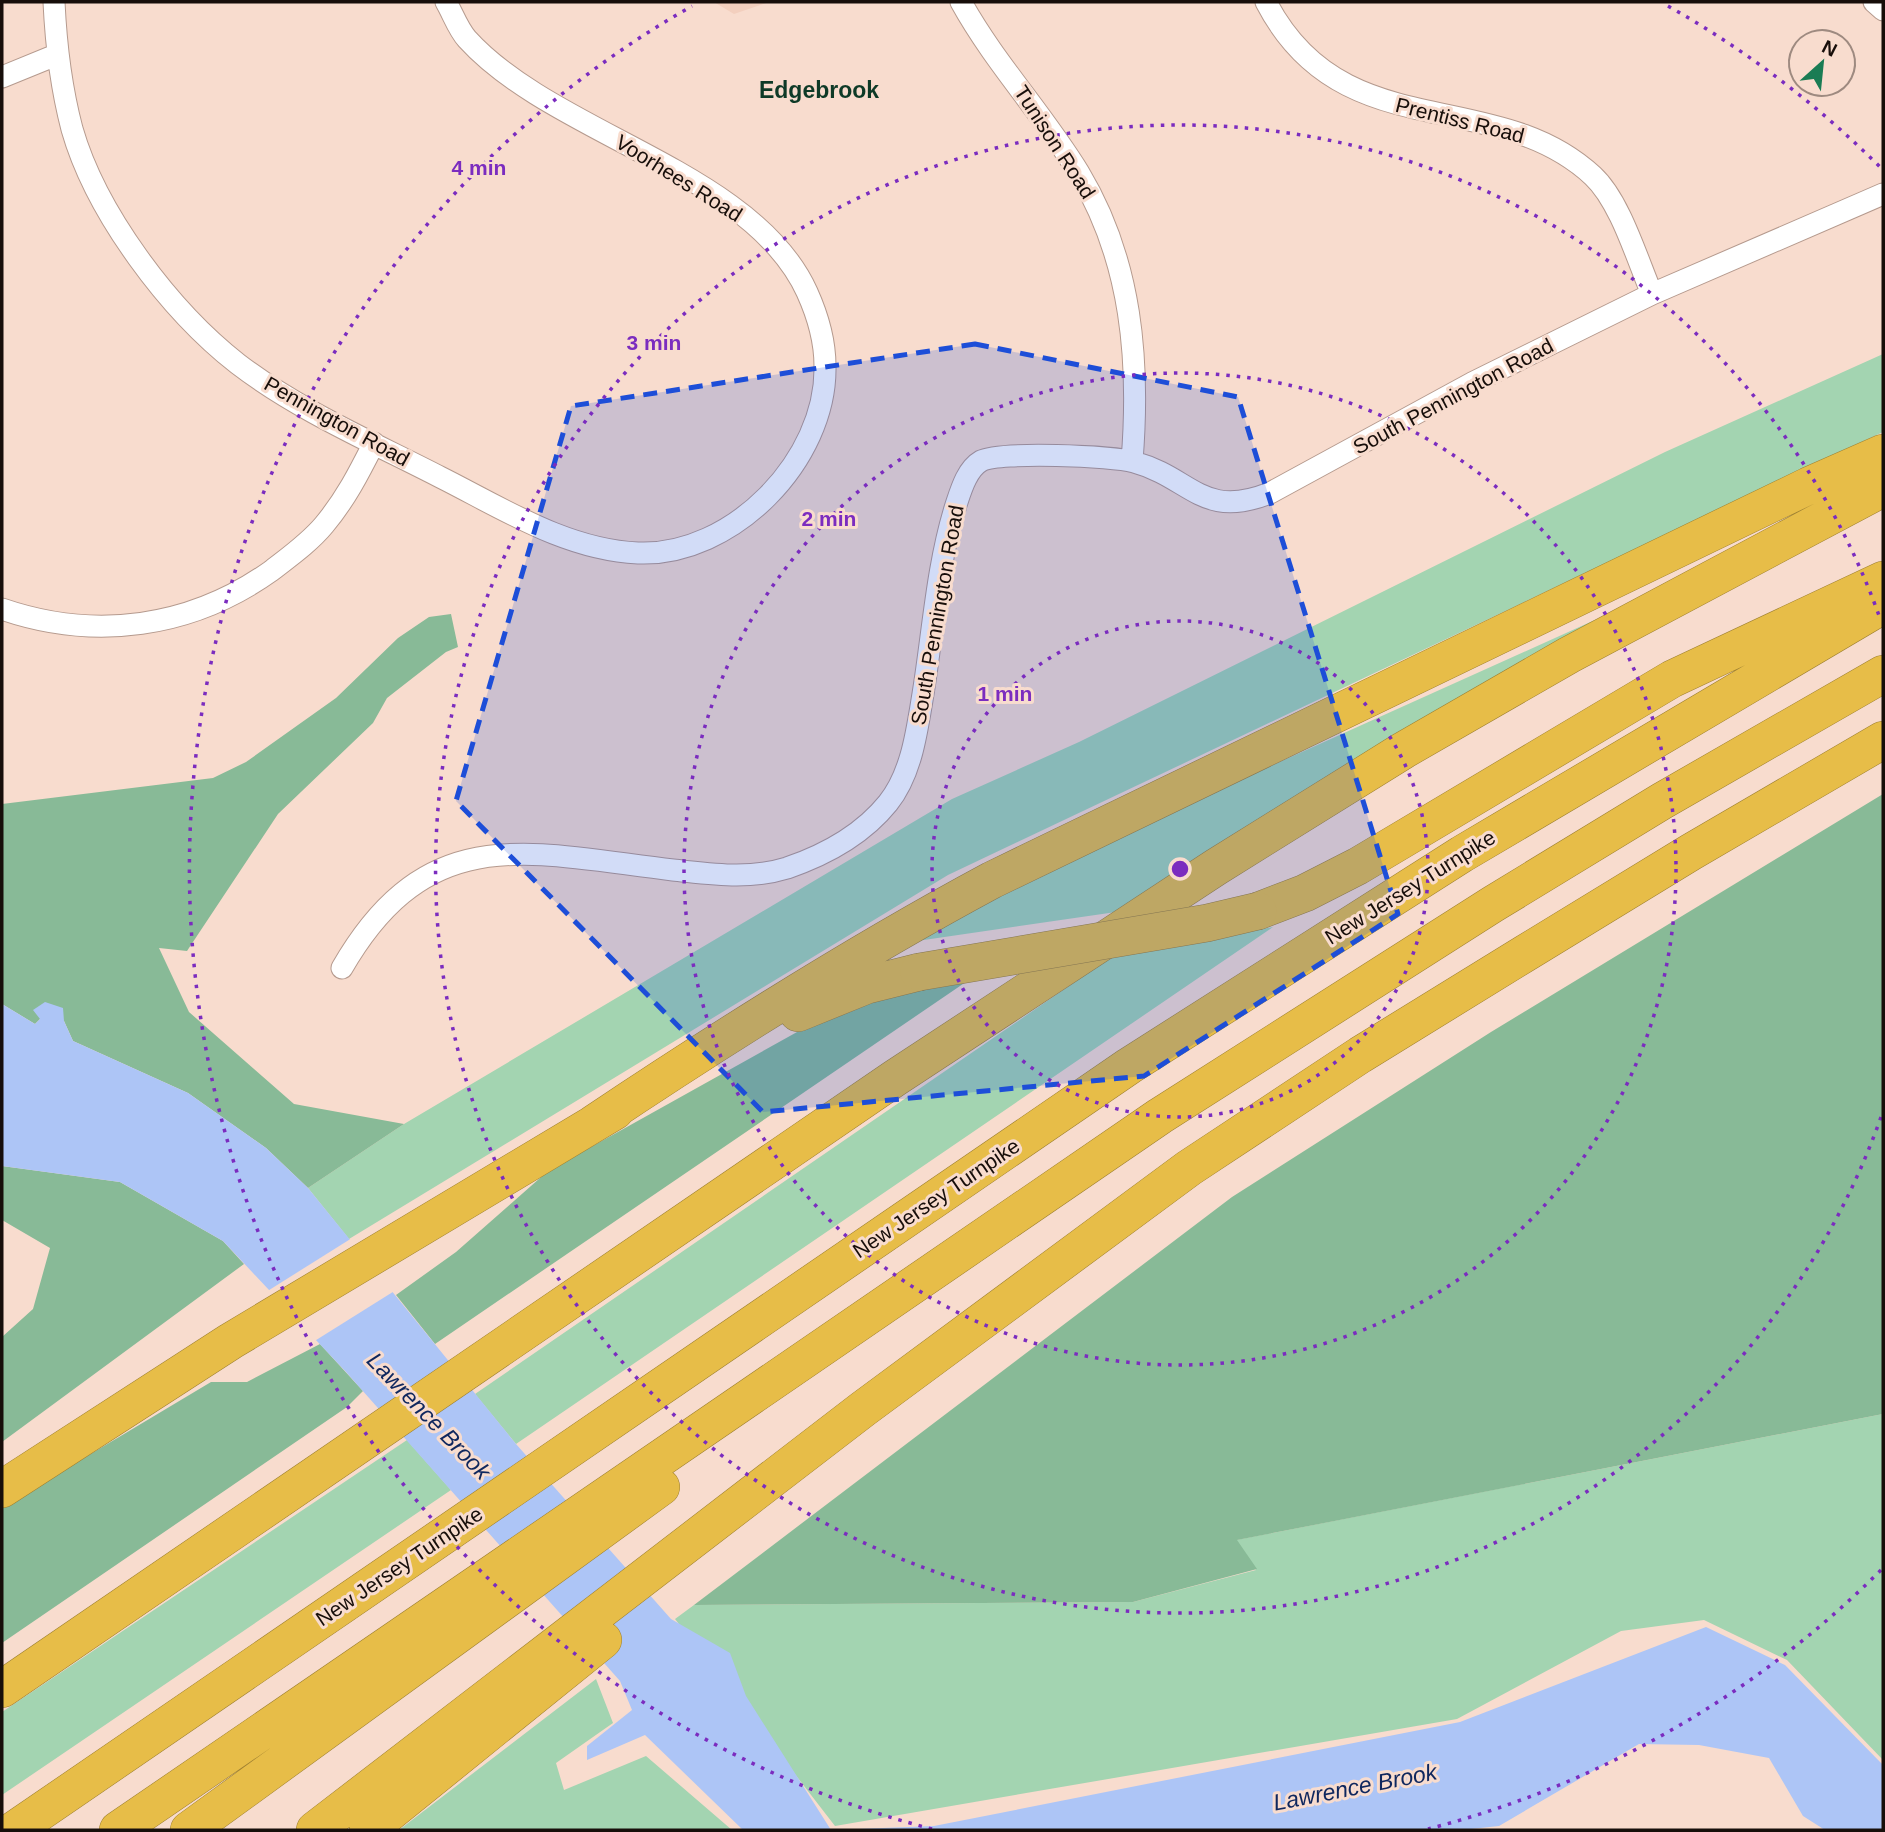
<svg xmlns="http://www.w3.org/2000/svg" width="1885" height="1832" viewBox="0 0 1885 1832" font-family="Arial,sans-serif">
<rect width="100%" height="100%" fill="#f8dcce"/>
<path fill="#f3cfbe" d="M714 2H769L734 14Z"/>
<path fill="#a3d4b1" d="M1883 354V432L948 875 349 1239 308 1188 404 1124 952 799 1079 742 1665 452Z
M1597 619 1116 912 917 941 1051 865Z
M1273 927 516 1444 475 1394 1117 953Z
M1883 1414V1760L1787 1660 1704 1620 1621 1631 1457 1719 835 1826 675 1619 694 1605 1133 1602 1256 1570 1236 1540Z
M407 1440 451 1490 2 1795V1712Z
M596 1679 613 1723 556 1763 564 1790 646 1756 732 1830H399Z"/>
<path fill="#88ba97" d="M451 614 458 647 446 652 387 698 373 723 278 814 187 951 159 948 189 1012 294 1104 404 1124 308 1188 266 1148 188 1093 73 1041 64 1021 40 1019 35 1024 2 1004V804L213 778 246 762 336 698 398 638 429 617Z
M1883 794V1414L1237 1540 1257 1569 1133 1602 694 1605 1232 1197 1491 1032Z
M982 971 435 1344 396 1295 456 1252 548 1171 833 1012Z
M2 1166 120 1182 223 1241 244 1264 2 1442V1337L33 1309 50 1248 2 1220Z
M320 1344 363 1391 347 1407 2 1643V1507L211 1382H247Z"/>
<path fill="#adc5f6" d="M45 1002 63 1008 64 1021 73 1041 188 1093 266 1148 308 1188 516 1444 671 1619 730 1653 746 1696 831 1830 934 1826 1460 1722 1706 1627 1785 1665 1883 1765V1830H1825L1803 1816 1769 1758 1699 1745 1639 1744 1499 1826 1462 1830H743L645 1735 587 1760V1746L632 1710 620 1681 346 1372 223 1241 120 1182 2 1166V1004L35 1024 40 1019 33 1010Z"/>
<path fill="#f8dcce" d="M352 1238 396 1290 313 1342 266 1292Z"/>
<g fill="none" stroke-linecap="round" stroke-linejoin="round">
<g stroke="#b59a8e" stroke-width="23">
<path id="street" d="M54 2C56 45 61 87 72 129 96 213 169 310 238 364 298 410 372 442 440 477 502 508 566 550 638 553 732 557 827 460 825 366 825 341 817 314 807 292 752 171 554 135 467 39 458 29 453 14 446 2
M961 2C994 62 1043 114 1079 173 1132 261 1140 361 1132 461
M1266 2C1342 149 1494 84 1593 176 1620 201 1637 259 1652 294
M1874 2 1883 10
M2 77 56 55
M2 609C95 641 191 628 271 571 289 557 309 543 324 525 345 500 359 473 374 443
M342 968C428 819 529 853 673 870 712 874 748 880 787 868 825 855 863 834 888 803 912 773 917 730 923 694 933 632 937 565 956 505 961 490 967 469 981 461 1000 451 1113 456 1134 462 1192 478 1202 520 1270 493L1472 383 1652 294 1883 194"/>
</g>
<g stroke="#9e8032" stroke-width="38">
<path id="highway" d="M1258 911 1305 893 1358 866 1672 679 1883 580
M798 1013 867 985 919 972
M593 1124C723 1037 854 954 992 880L1808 486 1883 453
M2 1489 231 1341 615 1111
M2 1689 895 1078 1216 867 1404 750 1569 655 1883 488
M14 1830 1129 1066 1462 854 1883 605
M118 1830 1160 1116 1493 904 1662 801 1883 674
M189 1830 661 1487
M315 1830 863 1409 1189 1168 1360 1055 1524 954 1691 852 1883 740
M368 1830 603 1640"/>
</g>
<use href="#street" stroke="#fff" stroke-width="21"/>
<use href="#highway" stroke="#e7bd48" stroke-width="37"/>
<g stroke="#9e8032" stroke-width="38" stroke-linecap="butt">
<path id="highway-bridge" d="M919 972 1207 923 1258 911"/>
</g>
<use href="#highway-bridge" stroke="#e7bd48" stroke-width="37"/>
</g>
<path fill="#1d4ed8" fill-opacity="0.2" stroke="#1d4ed8" stroke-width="5" stroke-dasharray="14 9" stroke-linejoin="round" d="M975 344 1238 397 1398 914 1144 1076 763 1112 456 801 571 406Z"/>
<g fill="none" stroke="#7b2cbf" stroke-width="3.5" stroke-dasharray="3.5 7">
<circle cx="1180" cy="869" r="248"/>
<circle cx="1180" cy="869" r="496"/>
<path d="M1881 1117A744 744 0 1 1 1881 621"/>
<path d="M1881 1570A992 992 0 0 1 1428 1829M932 1829A992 992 0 0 1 692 6M1668 6A992 992 0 0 1 1881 168"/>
</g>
<g text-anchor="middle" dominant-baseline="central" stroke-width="6" stroke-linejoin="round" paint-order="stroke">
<g font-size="21" fill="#170e0a" stroke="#f8dcce">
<text transform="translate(1460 120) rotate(14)">Prentiss Road</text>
<text transform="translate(1055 142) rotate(57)">Tunison Road</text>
<text transform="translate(679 178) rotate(32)">Voorhees Road</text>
<text transform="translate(1453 396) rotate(-28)">South Pennington Road</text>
<text transform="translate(337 421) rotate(29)">Pennington Road</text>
<text transform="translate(937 615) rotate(-80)">South Pennington Road</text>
<text transform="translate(1410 887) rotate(-32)">New Jersey Turnpike</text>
<text transform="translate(936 1198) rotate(-34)">New Jersey Turnpike</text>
<text transform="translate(399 1566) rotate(-34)">New Jersey Turnpike</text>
</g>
<g font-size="23" font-weight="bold" fill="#0e3a27" stroke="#f8dcce">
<text x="819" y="90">Edgebrook</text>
</g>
<g font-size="23" font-style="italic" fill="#0f275e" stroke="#f8dcce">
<text transform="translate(429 1416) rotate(46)">Lawrence Brook</text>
<text transform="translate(1355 1787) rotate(-11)">Lawrence Brook</text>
</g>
</g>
<circle cx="1180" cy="869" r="10" fill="#7b2cbf" stroke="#f8dcce" stroke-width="3.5"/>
<g font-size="21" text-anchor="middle" font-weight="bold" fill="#7b2cbf" stroke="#f8dcce" stroke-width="6" stroke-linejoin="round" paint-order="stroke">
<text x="479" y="175">4 min</text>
<text x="654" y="350">3 min</text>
<text x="829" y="526">2 min</text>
<text x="1005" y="701">1 min</text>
</g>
<rect width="1885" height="1832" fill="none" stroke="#170e0a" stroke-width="7"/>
<g transform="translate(1822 63) rotate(27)"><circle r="33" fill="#f8dcce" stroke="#9e8a80" stroke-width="2"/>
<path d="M0-5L12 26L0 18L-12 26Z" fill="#1a7c54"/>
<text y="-10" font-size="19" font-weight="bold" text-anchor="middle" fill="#170e0a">N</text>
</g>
</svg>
